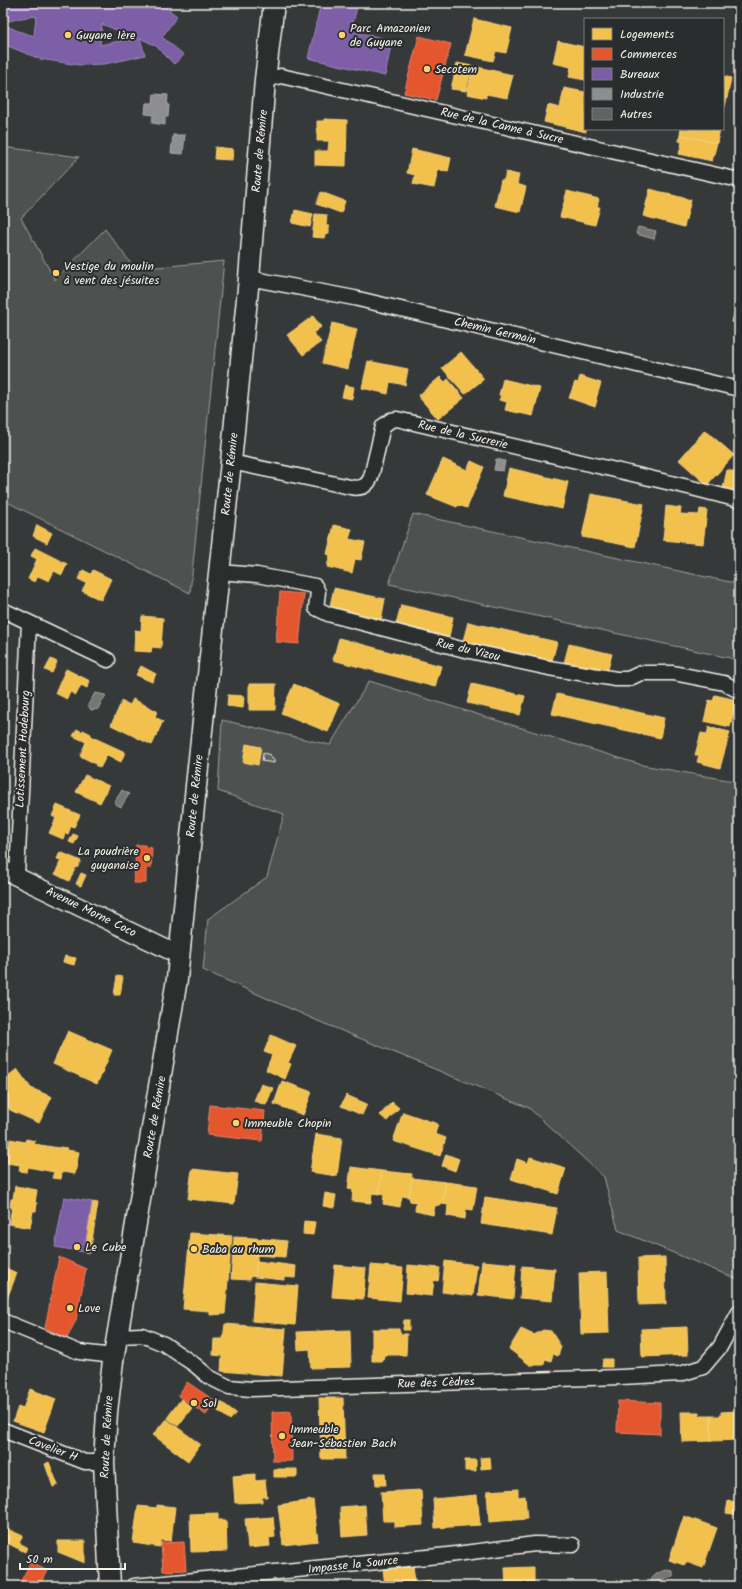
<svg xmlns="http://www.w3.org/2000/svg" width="742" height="1589" viewBox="0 0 742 1589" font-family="Kalam,sans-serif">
<rect width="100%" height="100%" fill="#363939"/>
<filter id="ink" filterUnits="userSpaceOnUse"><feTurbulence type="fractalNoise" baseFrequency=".025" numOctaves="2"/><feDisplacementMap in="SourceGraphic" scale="8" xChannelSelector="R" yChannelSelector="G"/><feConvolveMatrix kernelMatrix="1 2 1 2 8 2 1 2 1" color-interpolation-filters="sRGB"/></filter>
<g filter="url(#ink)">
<path fill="#4e514f" stroke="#a1a19c" d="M3 147 79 157 21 218 55 280 105 229 135 269 224 261 190 593 3 500Z
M413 514 739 584V660L389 584Z
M369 681 642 765 739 782V1280L618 1230 604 1177 529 1108 318 1021 203 970 208 919 267 877 284 814 218 791 222 720 330 745Z"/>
<path fill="#757572" stroke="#a8a7a1" d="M638 227 656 231 654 239 636 234Z
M95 693 105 695 106 697 103 699 98 709 91 710 88 705Z
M122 790 129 794 121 807 114 803Z
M666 1570 673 1571V1577L661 1580 656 1586H648C651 1577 656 1573 666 1570Z"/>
<path fill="#f2c14e" stroke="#f3cf7c" d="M474 19 512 28 506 53 496 51 493 61 465 55Z
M558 41 585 47V80L569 77 571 67 553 63Z
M457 63 472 66 466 91 451 89Z
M473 66 513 75 507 98 486 94V98L467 94Z
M723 76 731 78 727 98 723 97Z
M564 88 585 92 586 132 544 122 548 105 560 108Z
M723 97 727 98 723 114Z
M324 119 347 120 346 166 315 165V151H328L329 141H317V121H324Z
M681 129H720L717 143 680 135Z
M680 135 717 143 712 161 679 154 682 142 679 141Z
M215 147 233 149 232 160 214 159Z
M412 149 451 158 448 172 438 170 434 188 413 184 415 175 407 173Z
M506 172 519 175 517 184 526 187 520 212 495 206 501 180H504Z
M650 189 691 200 684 227 643 216Z
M567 191 599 199 597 207H600L595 225 560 217Z
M321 192 345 201 341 213 316 204Z
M295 210 313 214 310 227 292 223Z
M315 214 327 215 326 226H329V234H325L324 238 312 237Z
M737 302H739V324L732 322Z
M313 316 321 327 313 333 321 342 303 355 287 335Z
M332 323 357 329 348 369 322 363Z
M461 352 484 379 465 394 442 368Z
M368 361 408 369 405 385 390 382 388 394 362 388Z
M580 376 601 383 596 399 597 400 595 407 569 398 575 382 578 383Z
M440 377 445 382 448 379 464 398 438 419 418 396Z
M503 379 540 388 533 416 505 410 507 402 499 400 501 396 499 395Z
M345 385 354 387 352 399 342 397Z
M705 430 734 455 707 485 679 460Z
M443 459 467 470 471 461 484 467 467 508 458 505 457 507 427 495Z
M509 468 568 482 562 509 503 496Z
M727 470 739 473V492L723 488Z
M591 494 644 504 635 547 582 537Z
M666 506 681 508 680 514 699 515 700 509 707 510 703 544 663 540Z
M37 525 52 533 47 543 33 536Z
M334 525 352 529 349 539 365 542 361 560 355 559 352 573 327 567 330 555 327 554Z
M35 548 67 564 62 575 54 571 49 581 38 576 35 582 28 579 37 559 31 556Z
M83 570 91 574 93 570 111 579 101 600 82 591 86 583 78 579Z
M334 588 385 599 381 621 329 610Z
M401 605 453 617 449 637 396 624Z
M142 616 163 618 161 648 152 647 151 652 134 651 135 630 141 631Z
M468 622 557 642 552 661 463 641Z
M339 638 441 666 435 687 333 660Z
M569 644 612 654 607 673 564 663Z
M51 659 57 662 52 673 45 670Z
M141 666 156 674 152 682 136 675Z
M66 669 90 681 87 688 81 685 76 695 70 692 67 699 55 693Z
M249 684H276L275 710H249Z
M294 684 340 704 328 732 281 713Z
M472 684 525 696 520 715 467 703Z
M557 694 664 718 660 738 552 714Z
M228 695 244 696 243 708 227 706Z
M715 695 737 700 730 727 704 721 709 700 713 701Z
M133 699 157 711 155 717 163 721 152 745 111 725 122 701 130 705Z
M709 727 730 732 720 768 697 762 699 755H695L701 733 707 734Z
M77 729 82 732 83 730 91 734 90 736 125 752 121 762 107 755 100 768 95 765 96 764 80 756 86 742 73 736Z
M246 744 261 747 258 765 243 762Z
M85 775 109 786 100 803 76 792Z
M57 805 80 815 74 827 71 826 68 834 65 833 63 839 49 833 56 818 52 816Z
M73 834 78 836 74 844 69 842Z
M60 852 81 861 77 868 76 867 69 881 55 874 61 860 57 859Z
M81 873 86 875 81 886 76 884Z
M65 956 76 958 74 965 63 962Z
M117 976 123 977 120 995H114Z
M68 1031 112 1050 97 1084 53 1064Z
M271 1035 296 1046 288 1063 291 1064 285 1079 266 1070 272 1055 264 1052Z
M17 1069 31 1088 52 1097 39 1123 10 1110 3 1100V1080Z
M282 1081 312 1092 303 1115 274 1104Z
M261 1084 273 1088 266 1105 254 1101Z
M346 1095 367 1104 362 1115 341 1106Z
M392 1102 399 1108 387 1121 380 1115Z
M403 1112 438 1124 435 1134 446 1138 440 1156 393 1141Z
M316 1134 342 1138 337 1176 310 1172Z
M10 1139 25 1142 26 1139 35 1141 34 1144 59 1148 60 1147 67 1148V1150L79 1152 75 1174 62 1172 61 1179 52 1178 54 1172 28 1167 27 1172 19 1171 20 1165 6 1163Z
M446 1154 459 1159 455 1171 442 1166Z
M530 1157 566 1168 558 1194 511 1179 517 1159 528 1163Z
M351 1167 382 1171 379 1194 372 1193 371 1203 352 1201 353 1190 348 1189Z
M192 1169 238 1174 234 1204 188 1199Z
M382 1171 412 1174 409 1197 402 1196 400 1207 383 1204 384 1195 379 1194Z
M412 1178 446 1182 442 1204 435 1206 433 1215 415 1211 416 1202 410 1201 409 1197Z
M446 1182 477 1186 473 1210 466 1209 465 1219 447 1216 448 1205 442 1204Z
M15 1186 37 1190 35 1203H37L36 1211H33L30 1228 9 1224 12 1207H10L11 1199H13Z
M325 1193 336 1195 334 1208 323 1206Z
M485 1197 557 1208 552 1235 481 1224Z
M92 1202 98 1203 90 1253 84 1252Z
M304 1221 315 1222 313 1235 303 1234Z
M190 1233 232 1236 225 1314 210 1315V1311L183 1309Z
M234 1237 254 1238 253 1255H257V1261L255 1277 250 1276V1280L231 1279Z
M254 1238 287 1241 285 1257 253 1255Z
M665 1257 666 1304 639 1305 638 1258Z
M257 1261 296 1266 295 1278 284 1277V1280L255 1277Z
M445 1261 477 1265 473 1296 442 1292Z
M482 1261 516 1264 513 1299 478 1295Z
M335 1265 366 1268 363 1299 332 1297Z
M371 1265 403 1268 400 1301 368 1298Z
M408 1265 440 1268 438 1281 434 1280 432 1296 406 1293Z
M522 1266 555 1269 552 1301 520 1298Z
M3 1267 17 1273 6 1301 3 1299Z
M607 1272 609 1333 581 1334 579 1273Z
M255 1282 298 1286 295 1325 252 1321Z
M404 1320H409V1330H403Z
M225 1324 286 1329 282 1376 221 1371 222 1356 213 1355 214 1339H223Z
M687 1327 688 1355 642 1357 641 1329Z
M372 1329H399L401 1334H407L406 1355H384L383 1361H372Z
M521 1329 534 1335 543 1330 551 1331 561 1347 558 1356 553 1354 551 1361 545 1359 544 1365H530L509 1349Z
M350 1330 351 1367 311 1368 310 1349 298 1350 297 1332Z
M603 1359H612V1367H602Z
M30 1389 56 1399 44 1432 13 1421 18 1407 23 1409Z
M319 1398H343L345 1459H321Z
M181 1399 192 1408 178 1426 167 1418Z
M220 1401 236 1413 230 1420 214 1408Z
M738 1411 739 1440 711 1441V1416H721V1412Z
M681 1412H699V1416H711V1441L682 1442Z
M166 1419 200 1444 188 1461 153 1435Z
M490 1457 491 1468 481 1469 480 1458Z
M465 1460H476V1471H465Z
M49 1462 58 1485 53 1487 45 1464Z
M274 1469H297V1477H274Z
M375 1473H385L386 1485H376Z
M255 1474V1481L265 1480 267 1497H262V1502L235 1503 233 1476Z
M518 1489V1497L525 1496 527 1519 489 1522 487 1491Z
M421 1490 423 1525 395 1527V1521H383L381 1492Z
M477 1495 480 1525 435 1528 433 1499Z
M313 1500 318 1541 283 1545 278 1505Z
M728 1501 739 1502V1515L726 1513Z
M157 1505 175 1507 171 1541 161 1540 160 1547 133 1543 138 1506 157 1508Z
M365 1505 367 1535 342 1537 340 1507Z
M218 1513V1520H226L227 1551 191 1552 190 1514Z
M684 1516 717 1528 703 1568 686 1562 684 1565 669 1560Z
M273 1517 275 1537 269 1538 270 1546 248 1548 245 1519Z
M3 1527 23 1536 19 1543 27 1547 25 1552 3 1541Z
M58 1541H85V1563L58 1552Z
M413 1566 415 1582 430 1580 431 1586H385L383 1569Z
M534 1567V1586H506L505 1568Z
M660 1582 688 1586H659Z"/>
<path fill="#e4572e" stroke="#e98566" d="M419 36 451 44 436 100 404 93Z
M280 592 304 594 299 644 276 642Z
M136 845H145V847L152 848 151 868H146V883H134Z
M210 1105 265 1111 262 1141 207 1135Z
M59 1257 86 1269 76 1320 67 1338 45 1328Z
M187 1382 215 1401 206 1415 178 1396Z
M618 1401 660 1403V1434L617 1432Z
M291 1411 292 1461H273L272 1412Z
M184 1542 186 1570 163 1571 161 1543Z
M31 1562 47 1571 39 1586H18Z"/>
<path fill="#7b5ea7" stroke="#9f8aba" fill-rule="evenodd" d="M3 3H160L177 16 162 37 184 55 174 64 156 46 140 38 145 55 124 60 104 64 79 65 40 59 3 44ZM36 16 34 36 18 31 5 25V22L21 18ZM102 24 130 36V39L100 45Z
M321 3H358L351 31 392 40 385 76 308 58Z
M64 1197 92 1202 84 1252 55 1247Z"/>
<path fill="#8d8d92" stroke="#acabac" d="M154 94 168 95 167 105H169L168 117H165V125L152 123 153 115 145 114 146 103H153Z
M173 135H185L183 154 171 153Z
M496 459 505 461 503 471 494 470Z"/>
<path fill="#616362" stroke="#f4f1e8" d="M263 753 271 755 270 758 274 759V763L262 761Z"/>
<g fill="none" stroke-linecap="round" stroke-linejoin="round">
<g stroke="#f4f1e8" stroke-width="17">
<path id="minor" d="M265 80 281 76 739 180
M249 278 354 298 739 389
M231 462 350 487C360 489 367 487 371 477L383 426 391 420 397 419 688 487 739 500
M219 572 257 575 315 586 318 592 316 608 328 614 465 650 549 668 616 679H628L641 673H673L724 683 739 691
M3 610 108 660
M17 876 29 623
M3 1321 79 1352 105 1355 113 1361
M118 1336 142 1335 164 1344 195 1365 209 1377 229 1387 251 1389 621 1377 680 1374 703 1367 720 1347 739 1312
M3 1430 85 1462H104
M134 1586 448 1555 535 1544 573 1545"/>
</g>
<g stroke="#f4f1e8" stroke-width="20">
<path id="tertiary" d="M3 870 179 955"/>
</g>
<g stroke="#f4f1e8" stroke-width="23">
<path id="secondary" d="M110 1586 104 1462 107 1412 113 1361 177 979 196 786 231 462 249 278 265 80 274 3"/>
</g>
<use href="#minor" stroke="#2a2d2e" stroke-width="14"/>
<use href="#tertiary" stroke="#2a2d2e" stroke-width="17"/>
<use href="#secondary" stroke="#2a2d2e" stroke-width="20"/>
</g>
</g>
<g fill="#ffd166" stroke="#2a2d2e" stroke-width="1.5">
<circle cx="68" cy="35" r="4"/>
<circle cx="342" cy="35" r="4"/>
<circle cx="427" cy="69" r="4"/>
<circle cx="56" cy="273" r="4"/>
<circle cx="147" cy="858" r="4"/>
<circle cx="236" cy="1123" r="4"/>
<circle cx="77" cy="1247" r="4"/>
<circle cx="194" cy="1249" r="4"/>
<circle cx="70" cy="1308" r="4"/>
<circle cx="194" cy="1403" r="4"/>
<circle cx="282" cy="1436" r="4"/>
</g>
<g text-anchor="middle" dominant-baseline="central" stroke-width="4" stroke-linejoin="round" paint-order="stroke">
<g font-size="12" fill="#f4f1e8" stroke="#2a2d2e" text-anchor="start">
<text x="350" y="28">Parc Amazonien<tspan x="350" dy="14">de Guyane</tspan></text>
<text x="76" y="35">Guyane 1ère</text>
<text x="435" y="69">Secotem</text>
<text x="64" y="266">Vestige du moulin<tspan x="64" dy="14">à vent des jésuites</tspan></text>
<text x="139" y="851" text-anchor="end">La poudrière<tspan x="139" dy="14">guyanaise</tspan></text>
<text x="244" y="1123">Immeuble Chopin</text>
<text x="85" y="1247">Le Cube</text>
<text x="202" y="1249">Baba au rhum</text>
<text x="78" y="1308">Love</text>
<text x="202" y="1403">Sol</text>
<text x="290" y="1429">Immeuble<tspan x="290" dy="14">Jean-Sébastien Bach</tspan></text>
</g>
<g font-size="12" fill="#f4f1e8" stroke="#2a2d2e">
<text transform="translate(502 126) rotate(13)">Rue de la Canne à Sucre</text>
<text transform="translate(260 151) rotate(-85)">Route de Rémire</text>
<text transform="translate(495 331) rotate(13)">Chemin Germain</text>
<text transform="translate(463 435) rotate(13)">Rue de la Sucrerie</text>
<text transform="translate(230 474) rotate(-84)">Route de Rémire</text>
<text transform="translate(468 650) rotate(13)">Rue du Vizou</text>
<text transform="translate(23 749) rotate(-87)">Lotissement Hodebourg</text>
<text transform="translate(195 796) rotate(-84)">Route de Rémire</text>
<text transform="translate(91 912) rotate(26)">Avenue Morne Coco</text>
<text transform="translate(155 1117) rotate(-80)">Route de Rémire</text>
<text transform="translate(436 1383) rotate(-2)">Rue des Cèdres</text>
<text transform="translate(107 1437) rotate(-87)">Route de Rémire</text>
<text transform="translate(53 1449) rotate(21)">Cavelier H</text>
<text transform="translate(353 1565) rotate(-6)">Impasse la Source</text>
</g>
</g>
<rect width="742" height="1589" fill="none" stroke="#2a2d2e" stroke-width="16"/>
<rect x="8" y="8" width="726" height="1573" fill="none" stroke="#f4f1e8" stroke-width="1.5" filter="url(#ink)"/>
<rect x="584" y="18" width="140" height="112" fill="#2a2d2e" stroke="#7b7b78"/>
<rect x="592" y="28" width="20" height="12" fill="#f2c14e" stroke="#7b7b78"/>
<text x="620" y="38" font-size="12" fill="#f4f1e8">Logements</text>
<rect x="592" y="48" width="20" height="12" fill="#e4572e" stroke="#7b7b78"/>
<text x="620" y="58" font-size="12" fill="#f4f1e8">Commerces</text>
<rect x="592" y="68" width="20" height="12" fill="#7b5ea7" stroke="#7b7b78"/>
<text x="620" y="78" font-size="12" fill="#f4f1e8">Bureaux</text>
<rect x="592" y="88" width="20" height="12" fill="#8d8d92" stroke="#7b7b78"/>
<text x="620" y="98" font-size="12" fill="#f4f1e8">Industrie</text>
<rect x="592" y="108" width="20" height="12" fill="#616362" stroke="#7b7b78"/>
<text x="620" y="118" font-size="12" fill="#f4f1e8">Autres</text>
<path d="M20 1563v6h105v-6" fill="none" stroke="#f4f1e8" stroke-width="2"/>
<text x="26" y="1563" font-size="12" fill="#f4f1e8" stroke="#2a2d2e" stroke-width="3" paint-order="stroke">50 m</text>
</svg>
